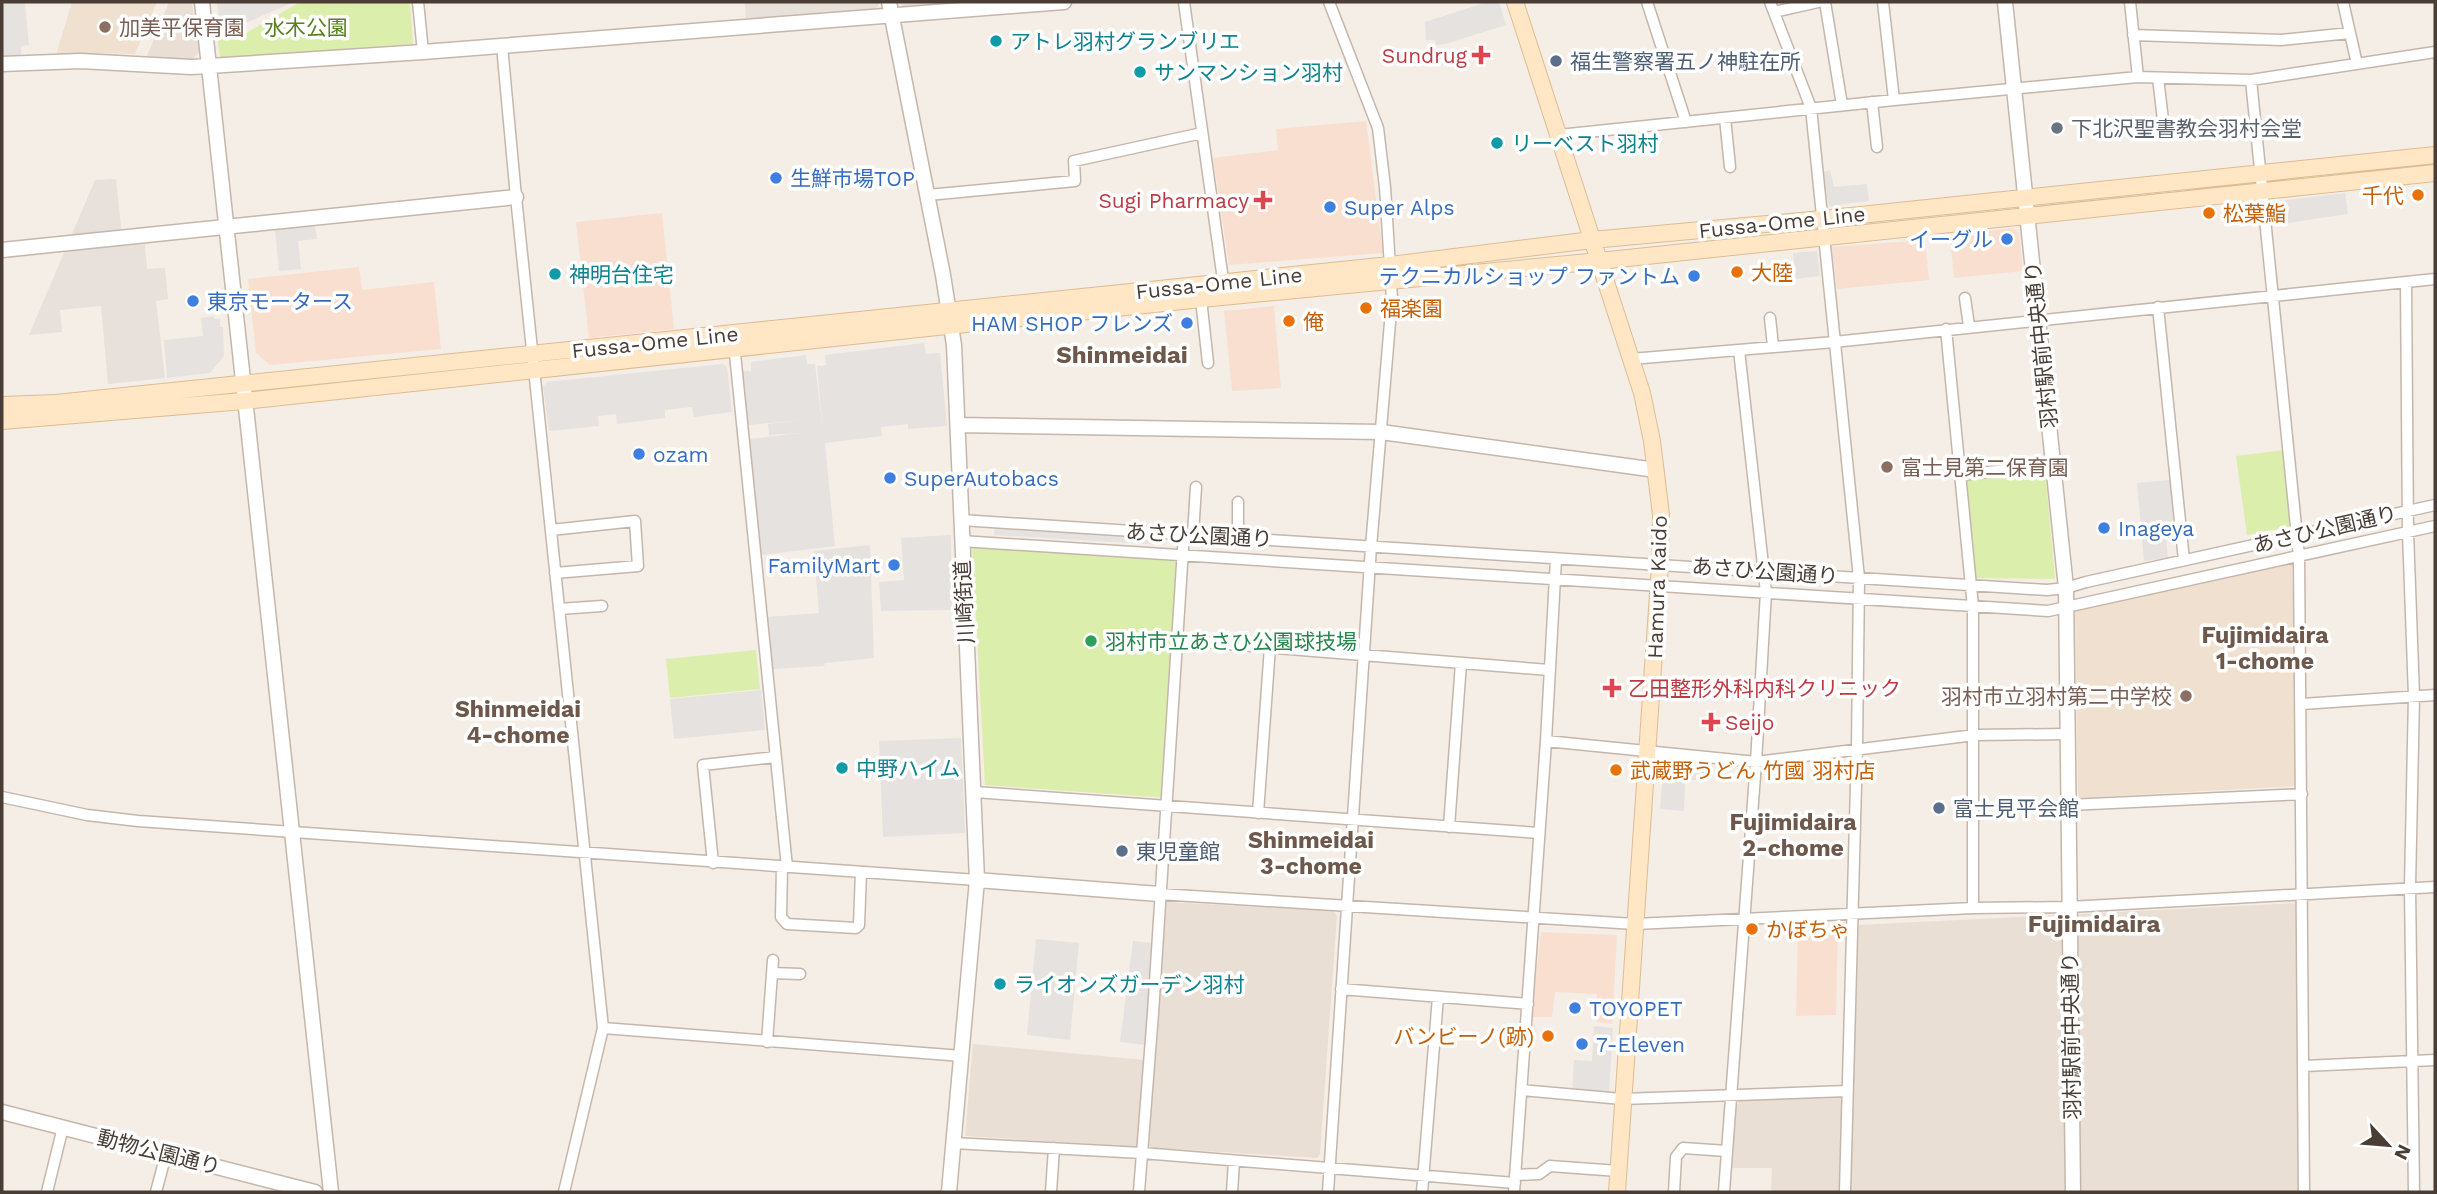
<svg xmlns="http://www.w3.org/2000/svg" width="2437" height="1194" viewBox="0 0 2437 1194" font-family="'Work Sans','Noto Sans JP',sans-serif">
<rect width="100%" height="100%" fill="#f5eee6"/>
<path fill="#eadfd4" d="M169 2H192L199 52 192 60 147 56Z
M1167 902 1333 911 1337 916 1320 1154 1317 1158 965 1136 973 1044 1155 1061Z
M2298 903 2300 1192H1771L1772 1168H1732L1736 1107 1740 1100 1853 1096 1858 925Z"/>
<path fill="#f9dfcf" d="M1366 121 1383 253 1229 265 1213 158 1278 150 1276 129Z
M662 213 674 329 589 338 576 222Z
M2013 228 2019 233 2023 271 1954 278 1950 236Z
M1925 240 1929 280 1837 289 1832 247Z
M359 267 362 290 434 282 441 349 270 365 256 353 248 279Z
M1274 306 1281 388 1232 391 1224 311Z
M1838 928 1836 1015 1796 1016 1798 929Z
M1541 932 1617 935 1612 1024 1597 1022V994L1555 992 1552 1017H1531Z"/>
<path fill="#e7e0db" d="M745 2H878L879 5 875 11 746 20Z
M899 2H993L905 8Z
M116 179 123 246 145 244 147 269 165 268 168 299 156 301 165 378 108 384 101 306 60 310 62 332 29 335 95 180Z"/>
<path fill="#f0e0cf" d="M72 2H157L135 54 87 53 56 55Z
M2292 558 2299 786 2078 798 2075 607Z"/>
<path fill="#dceeab" d="M300 2H410L413 44 220 58 217 35 246 33Z
M2435 164 2287 181 2285 178Z
M2285 450 2293 526 2247 535 2236 456Z
M2045 469 2055 579 1971 578 1965 477Z
M972 544 1180 554 1168 798 985 785Z
M756 650 760 689 670 698 666 659Z"/>
<path fill="#e5e2df" d="M2 2H25L29 45 21 46V55L2 56Z
M217 2H294L234 28 220 29Z
M1487 2H1499L1506 25 1445 44 1436 45 1435 40H1426L1425 22Z
M1830 170 1834 187 1867 184 1869 201 1829 206 1822 172Z
M2345 193 2348 214 2275 225 2271 202Z
M315 226 317 239 298 241 301 269 279 271 275 230Z
M1817 251 1820 276 1796 279 1793 253Z
M214 316V319H220V327H223L224 356 210 373 167 378 164 340 203 336 201 318Z
M924 343 926 354 940 353 947 426 908 429V424L881 427 882 436 825 443 835 546 761 555 749 439 801 433 769 435 768 424 802 420 748 425 742 371H751V362L806 355 807 364H815L823 431 817 366 826 365 825 355Z
M723 364 727 367 732 412 694 417 692 407 665 410V418L617 424 616 414 598 416 599 426 549 431 543 387 547 382Z
M2170 480 2175 535 2166 536 2168 558 2144 561 2137 483Z
M995 524 1165 536 1164 545 994 535Z
M951 535 952 610 881 611 879 582 904 580 901 538Z
M870 545 874 658 825 663 824 666 773 669 767 617 819 613 814 551Z
M761 690 765 730 674 739 670 699Z
M961 738 965 833 883 837 879 741Z
M1664 761 1707 763 1706 780H1685L1684 811 1660 809Z
M1036 939 1079 943 1070 1040 1027 1035Z
M1133 941 1153 943 1145 1045 1120 1042Z
M1594 1026 1613 1028 1609 1094 1572 1092 1574 1060 1592 1061Z"/>
<g fill="none" stroke-linecap="round" stroke-linejoin="round">
<g stroke="#c5b6ab" stroke-width="13">
<path id="minor" d="M418 2 423 52
M1184 2 1224 287
M1647 2 1686 122
M1770 2 1811 108 1859 578 1857 748 1845 1192
M1825 2 1842 105
M1883 2 1894 100
M2130 2 2138 77
M2343 2 2357 64
M1774 12 1818 2
M2133 35 2281 40 2350 33
M502 46 516 197 603 1028 564 1192
M2158 78 2163 120
M2251 80 2299 556 2304 1192
M1872 102 1877 147
M1725 118 1730 167
M1559 135 1894 100 2138 77 2251 80 2435 52
M928 195 1075 181 1074 161 1202 133
M2406 282 2408 532 2414 696 2410 887 2414 1192
M1965 298 1969 326
M1201 299 1208 363
M2158 307 2184 560
M1770 318 1773 346
M1946 329 1973 607V908
M733 334 787 867
M1631 359 1834 342 2435 279
M1960 475 2054 465
M1238 502V536
M961 520 2047 590 2066 588 2086 582 2435 505
M551 530 635 521 638 566 555 573
M1193 534 1196 487
M961 541 2048 611 2435 526
M559 609 602 606
M1178 640 1549 670
M2302 704 2435 695
M1546 741 1756 762 1975 735 2068 734
M975 792 1539 833
M2 797 87 815 138 821 977 880
M2069 805 2302 794
M1258 813 1270 647
M1449 827 1461 663
M713 863 703 765 775 757
M782 867 781 917 787 924 856 928 859 925 861 872
M1159 894 1635 924 1973 908 2069 907 2435 887
M772 973 800 974
M1341 989 1528 1004
M603 1028 962 1056
M767 1042 773 960
M2304 1066 2435 1060
M1522 1090 1622 1099 1847 1091
M953 1143 1142 1153 1515 1183
M1515 1175 1539 1174 1550 1166 1618 1171
M47 1192 63 1127
M156 1192 166 1154
M1051 1192 1054 1148
M1139 1192 1153 1013 1184 534
M1232 1192 1234 1161
M1328 1192 1371 547 1392 299 1385 187 1378 128 1329 2
M1422 1192 1438 997
M1514 1192 1546 741 1556 559
M1674 1192 1676 1157 1683 1148 1727 1151
M1724 1192 1756 762 1766 592 1739 350"/>
</g>
<g stroke="#c5b6ab" stroke-width="17">
<path id="tertiary" d="M202 2 331 1192
M889 2 943 275 954 345 977 880 949 1192
M2005 2 2066 588 2073 1192
M2 64 80 61 191 67 209 66 423 52 1064 2
M2 250 516 197
M958 425 1381 432 1656 470
M977 880 1159 894
M2 1112 315 1192"/>
</g>
<g stroke="#ddbc93" stroke-width="18">
<path id="secondary" d="M1515 2 1642 393 1652 441 1661 515 1660 565 1617 1192
M2 405 56 403 1390 265 1592 240 1822 219 2435 155
M2 421 244 401 1201 299 1599 261 2435 173"/>
</g>
<use href="#minor" stroke="#fff" stroke-width="10"/>
<use href="#tertiary" stroke="#fff" stroke-width="14"/>
<use href="#secondary" stroke="#ffe7c6" stroke-width="16"/>
</g>
<g fill="#8d6e63" stroke="#fff" stroke-width="2.5">
<circle cx="105" cy="27" r="7"/>
<circle cx="1887" cy="467" r="7"/>
<circle cx="2186" cy="696" r="7"/>
</g>
<g fill="#0f9aa8" stroke="#fff" stroke-width="2.5">
<circle cx="996" cy="41" r="7"/>
<circle cx="1140" cy="72" r="7"/>
<circle cx="1497" cy="143" r="7"/>
<circle cx="555" cy="274" r="7"/>
<circle cx="842" cy="768" r="7"/>
<circle cx="1000" cy="984" r="7"/>
</g>
<g fill="#e0444e" stroke="#fff" stroke-width="2.5">
<path d="M1477.5 44.5h7v7h7v7h-7v7h-7v-7h-7v-7h7z"/>
<path d="M1259.5 189.5h7v7h7v7h-7v7h-7v-7h-7v-7h7z"/>
<path d="M1608.5 677.5h7v7h7v7h-7v7h-7v-7h-7v-7h7z"/>
<path d="M1707.5 711.5h7v7h7v7h-7v7h-7v-7h-7v-7h7z"/>
</g>
<g fill="#5c6f8a" stroke="#fff" stroke-width="2.5">
<circle cx="1556" cy="61" r="7"/>
<circle cx="1939" cy="808" r="7"/>
<circle cx="1122" cy="851" r="7"/>
</g>
<circle fill="#6b7280" stroke="#fff" stroke-width="2.5" cx="2057" cy="128" r="7"/>
<g fill="#3f7fe0" stroke="#fff" stroke-width="2.5">
<circle cx="776" cy="178" r="7"/>
<circle cx="1330" cy="207" r="7"/>
<circle cx="2007" cy="239" r="7"/>
<circle cx="1694" cy="276" r="7"/>
<circle cx="193" cy="301" r="7"/>
<circle cx="1187" cy="323" r="7"/>
<circle cx="639" cy="454" r="7"/>
<circle cx="890" cy="478" r="7"/>
<circle cx="2104" cy="528" r="7"/>
<circle cx="894" cy="565" r="7"/>
<circle cx="1575" cy="1008" r="7"/>
<circle cx="1582" cy="1044" r="7"/>
</g>
<g fill="#e8710a" stroke="#fff" stroke-width="2.5">
<circle cx="2418" cy="195" r="7"/>
<circle cx="2209" cy="213" r="7"/>
<circle cx="1737" cy="272" r="7"/>
<circle cx="1366" cy="308" r="7"/>
<circle cx="1289" cy="321" r="7"/>
<circle cx="1616" cy="770" r="7"/>
<circle cx="1752" cy="929" r="7"/>
<circle cx="1548" cy="1036" r="7"/>
</g>
<circle fill="#2e9e5b" stroke="#fff" stroke-width="2.5" cx="1091" cy="641" r="7"/>
<g text-anchor="middle" dominant-baseline="central" stroke-width="7" stroke-linejoin="round" paint-order="stroke">
<g font-size="21" fill="#785e54" stroke="#fff" text-anchor="start">
<text x="119" y="27">加美平保育園</text>
<text x="1901" y="467">富士見第二保育園</text>
<text x="2172" y="696" text-anchor="end">羽村市立羽村第二中学校</text>
</g>
<g font-size="21" fill="#588121" stroke="#fff">
<text x="306" y="27">水木公園</text>
</g>
<g font-size="21" fill="#0d838f" stroke="#fff" text-anchor="start">
<text x="1010" y="41">アトレ羽村グランブリエ</text>
<text x="1154" y="72">サンマンション羽村</text>
<text x="1511" y="143">リーベスト羽村</text>
<text x="569" y="274">神明台住宅</text>
<text x="856" y="768">中野ハイム</text>
<text x="1014" y="984">ライオンズガーデン羽村</text>
</g>
<g font-size="21" fill="#be3a42" stroke="#fff" text-anchor="end">
<text x="1467" y="55">Sundrug</text>
<text x="1249" y="200">Sugi Pharmacy</text>
<text x="1628" y="688" text-anchor="start">乙田整形外科内科クリニック</text>
<text x="1725" y="722" text-anchor="start">Seijo</text>
</g>
<g font-size="21" fill="#4e5e75" stroke="#fff" text-anchor="start">
<text x="1570" y="61">福生警察署五ノ神駐在所</text>
<text x="1953" y="808">富士見平会館</text>
<text x="1136" y="851">東児童館</text>
</g>
<g font-size="21" fill="#5b616d" stroke="#fff" text-anchor="start">
<text x="2071" y="128">下北沢聖書教会羽村会堂</text>
</g>
<g font-size="21" fill="#366cbe" stroke="#fff" text-anchor="start">
<text x="790" y="178">生鮮市場TOP</text>
<text x="1344" y="207">Super Alps</text>
<text x="1993" y="239" text-anchor="end">イーグル</text>
<text x="1680" y="276" text-anchor="end">テクニカルショップ ファントム</text>
<text x="207" y="301">東京モータース</text>
<text x="1173" y="323" text-anchor="end">HAM SHOP フレンズ</text>
<text x="653" y="454">ozam</text>
<text x="904" y="478">SuperAutobacs</text>
<text x="2118" y="528">Inageya</text>
<text x="880" y="565" text-anchor="end">FamilyMart</text>
<text x="1589" y="1008">TOYOPET</text>
<text x="1596" y="1044">7-Eleven</text>
</g>
<g font-size="21" fill="#c56008" stroke="#fff" text-anchor="start">
<text x="2404" y="195" text-anchor="end">千代</text>
<text x="2223" y="213">松葉鮨</text>
<text x="1751" y="272">大陸</text>
<text x="1380" y="308">福楽園</text>
<text x="1303" y="321">俺</text>
<text x="1630" y="770">武蔵野うどん 竹國 羽村店</text>
<text x="1766" y="929">かぼちゃ</text>
<text x="1534" y="1036" text-anchor="end">バンビーノ(跡)</text>
</g>
<g font-size="21" fill="#493d35" stroke="#fff">
<text transform="translate(1782 222) rotate(-6)">Fussa-Ome Line</text>
<text transform="translate(1219 283) rotate(-6)">Fussa-Ome Line</text>
<text transform="translate(655 342) rotate(-6)">Fussa-Ome Line</text>
<text transform="translate(2041 345) rotate(-96)">羽村駅前中央通り</text>
<text transform="translate(2325 529) rotate(-13)">あさひ公園通り</text>
<text transform="translate(1199 535) rotate(3)">あさひ公園通り</text>
<text transform="translate(1765 571) rotate(4)">あさひ公園通り</text>
<text transform="translate(1657 587) rotate(-88)">Hamura Kaido</text>
<text transform="translate(964 602) rotate(-93)">川崎街道</text>
<text transform="translate(2071 1036) rotate(-91)">羽村駅前中央通り</text>
<text transform="translate(159 1152) rotate(14)">動物公園通り</text>
</g>
<g font-size="21" fill="#27864d" stroke="#fff" text-anchor="start">
<text x="1105" y="641">羽村市立あさひ公園球技場</text>
</g>
<g font-size="23" font-weight="bold" fill="#6d584b" stroke="#fff">
<text x="2265" y="635">Fujimidaira<tspan x="2265" dy="26">1-chome</tspan></text>
<text x="518" y="709">Shinmeidai<tspan x="518" dy="26">4-chome</tspan></text>
<text x="1793" y="822">Fujimidaira<tspan x="1793" dy="26">2-chome</tspan></text>
<text x="1311" y="840">Shinmeidai<tspan x="1311" dy="26">3-chome</tspan></text>
</g>
<g font-size="24" font-weight="bold" fill="#6d584b" stroke="#fff">
<text x="1122" y="355">Shinmeidai</text>
<text x="2094" y="924">Fujimidaira</text>
</g>
</g>
<rect width="2437" height="1194" fill="none" stroke="#493d35" stroke-width="7"/>
<g transform="translate(2388 1145) rotate(116)" stroke="#ffffff" stroke-width="5" paint-order="stroke">
<path d="M0-5L12 26L0 18L-12 26Z" fill="#493d35"/>
<text y="-10" font-size="19" font-weight="bold" text-anchor="middle" fill="#493d35">N</text>
</g>
</svg>
